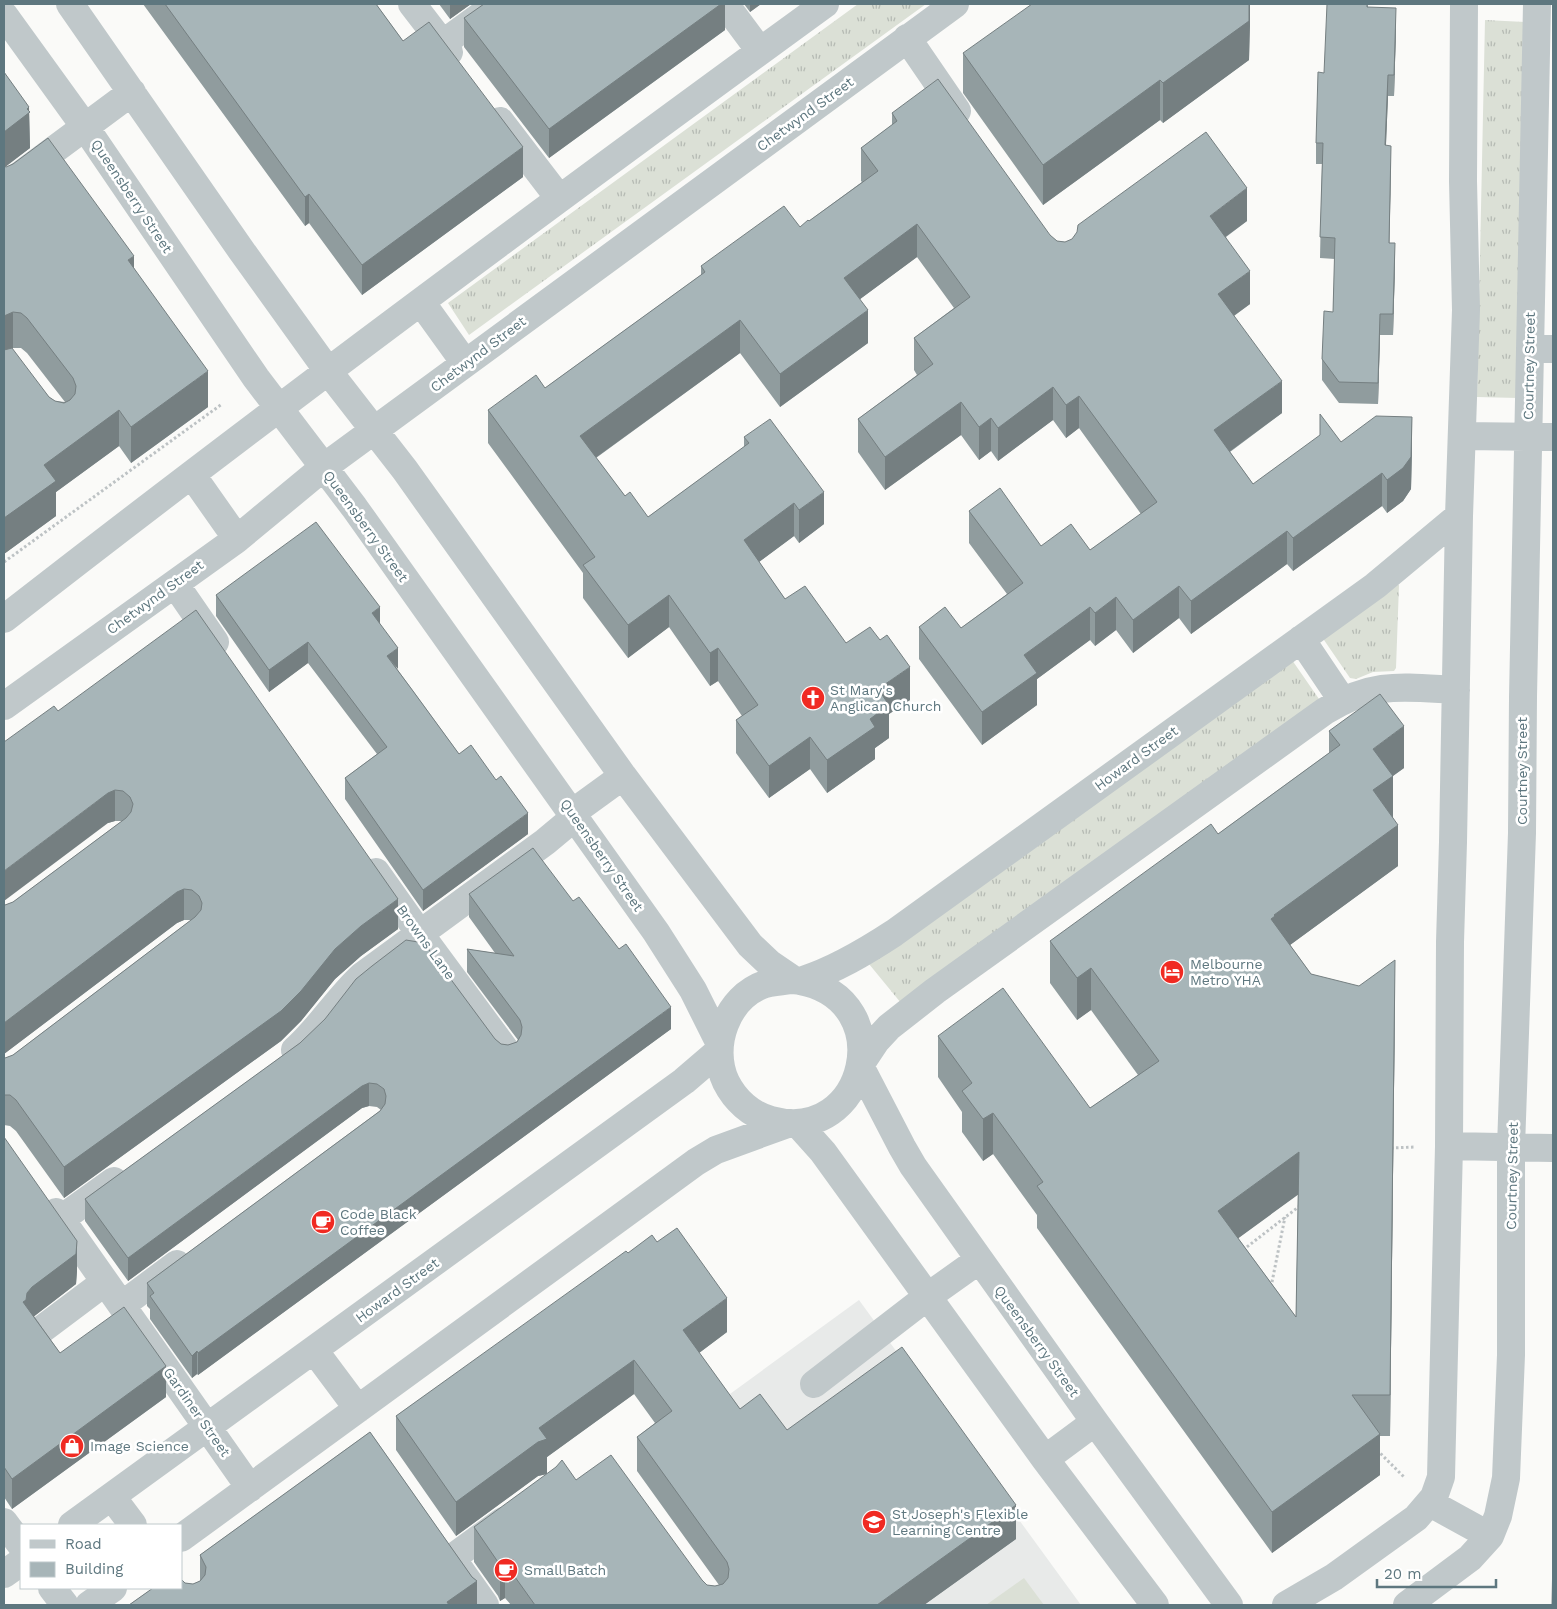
<svg xmlns="http://www.w3.org/2000/svg" width="1557" height="1609" viewBox="0 0 1557 1609" font-family="'Work Sans',sans-serif">
<defs>
<pattern id="grass-tufts" width="24" height="20" patternUnits="userSpaceOnUse" patternTransform="scale(1.25)"><rect width="24" height="20" fill="#dbe0d6"/><path d="M3 7l-1-3M5 7V3M7 7l1-3M15 17l-1-3M17 17v-4M19 17l1-3" fill="none" stroke="#b5bab3"/></pattern>
</defs>
<rect width="100%" height="100%" fill="#fafaf8"/>
<path fill="#e8eae9" d="M859 1300 1081 1605H789L668 1439Z"/>
<path fill="url(#grass-tufts)" d="M858 4H926L469 335 448 303Z
M1485 20 1525 22 1518 398 1477 397Z
M1395 583 1399 585 1396 668 1394 671 1373 672 1356 679 1350 678 1324 640 1325 635Z
M1292 660 1319 699 901 1003 869 964Z"/>
<path fill="#dbe0d6" d="M1024 1578 1044 1605H986Z"/>
<g fill="none" stroke-linecap="round" stroke-linejoin="round">
<path stroke="#bdc2c4" stroke-width="3" stroke-dasharray="2.5 2.5" stroke-linecap="butt" d="M4 562 222 404
M1391 1148 1415 1147
M1243 1250 1301 1205
M1271 1287 1285 1217
M1377 1450 1405 1478"/>
<path stroke="#c0c8ca" stroke-width="28" d="M70 4 241 250 328 371 405 470 623 776 750 945 769 963 794 980
M412 4 449 52
M725 4 760 51
M4 15 85 127 256 378 354 507 656 932 693 990 719 1042
M907 38 957 111
M442 44 497 4
M500 121 559 198
M4 187 132 92
M421 302 465 363
M1530 348 1553 349
M1463 436 1553 437
M192 475 237 539
M175 584 215 642
M4 619C273 409 549 205 825 4
M1301 639 1342 700
M4 706 237 539 324 467 955 4
M572 813 623 776
M376 872 420 934 507 1052
M800 981C901 1000 867 1146 771 1120 751 1115 735 1100 726 1082 709 1046 727 997 765 984 774 982 783 981 791 980 795 980 799 981 803 980 835 970 865 952 894 933L1375 586 1459 516
M295 1050C320 1028 337 999 362 976L545 842 575 817
M862 1062 876 1041 889 1027 935 991 1325 711C1373 681 1403 687 1456 690
M861 1068 902 1147 913 1166 1095 1422 1229 1605
M797 1123 823 1152 1045 1459 1155 1605
M1449 1146 1553 1148
M56 1212 250 1488
M61 1219 114 1181
M122 1305 177 1264
M41 1330 105 1282
M314 1350 358 1409
M814 1384 927 1297 979 1260
M1045 1459 1095 1422
M112 1497 133 1525
M1430 1503 1490 1536
M4 1522 21 1545
M72 1525 684 1081 719 1051
M181 1538 696 1162 716 1150 790 1123
M452 1558 503 1521
M456 1564 485 1605
M4 1574 21 1562
M52 1588 65 1605
M89 1605 113 1588
M1286 1605 1334 1577 1416 1518 1434 1497 1441 1477 1449 1146 1450 942 1453 842 1459 516 1466 310 1463 181 1464 4
M1407 1605 1470 1558 1490 1536 1498 1516 1506 1478 1511 1355V1147L1522 833 1523 697 1537 4"/>
</g>
<path fill="#909c9e" fill-rule="evenodd" d="M143 4H376L403 41 523 177 362 295 309 223 305 226Z
M439 4H471L450 19Z
M725 4V30L549 158 464 47V18Z
M744 4H761L750 12Z
M1250 4 1249 60 1163 123 1160 120 1043 205 963 93V53Z
M1368 4V7L1396 29 1394 96H1388L1386 145 1391 167 1389 243 1395 264 1393 335H1380L1378 404 1339 403 1322 380V359L1333 312 1335 259 1320 258 1322 164H1316V143L1324 73Z
M4 72 29 112 30 148 5 166 134 268 208 407 131 463 119 446 56 492V516L4 554ZM13 348H21L27 353 65 402 55 401 49 397 6 351Z
M892 113 1057 241 1065 242 1247 221 1226 237 1250 304 1234 316 1282 413 1230 452 1253 484 1341 442 1412 450 1411 489 1403 501 1387 513 1382 506 1293 571 1287 564 1191 634 1179 618 1133 653 1116 630 1095 646 1090 640 1037 679V705L982 745 919 659V627L961 628 1007 594 969 543V511L1041 546 1090 550 1141 514 1079 428 1066 438 1053 420 998 461 991 451 979 460 961 435 885 490 858 452V419L917 375 914 370V338L954 308 917 257 860 299 868 343 780 407 740 353 596 458 625 496 648 517 744 447V437L824 524 799 543 794 536 759 562 785 599 846 643 910 700 889 714V738L875 748V759L827 793 810 769 769 798 736 753V720L742 716 718 681 710 686 669 627 628 658 583 598V573L488 443V410L545 388 701 275V266L800 227 809 221 862 182 861 181V148L892 125Z
M216 595 380 624 397 669 459 754 528 834 423 911 345 799V778L377 754 308 663 269 692 216 616Z
M58 711 398 929 361 956 335 979 301 1021 281 1041 64 1198 16 1131 10 1126 4 1125V1058H5L13 1055 191 920H184L177 923 4 1054V905H5L13 902 122 821H115L108 823Z
M1329 731 1404 768 1393 776V818L1398 866 1290 945 1311 974 1395 1002 1390 1436H1380V1475L1272 1553 1037 1228V1215L993 1154 983 1161 962 1132V1112L938 1077V1036L1090 1108 1138 1075 1091 1010 1077 1020 1050 983V941L1218 834 1329 753ZM1298 1194 1296 1317 1238 1238Z
M469 894 573 901 671 1029 198 1375 197 1374 192 1378 150 1319V1309L147 1306V1283L381 1110 377 1107 369 1106 362 1108 128 1281 85 1221V1199L300 1043 495 1039 501 1044 508 1045 517 1042 518 1040 467 972V949L495 953 469 917Z
M4 1137 77 1271 76 1284 34 1316 60 1353 166 1397 12 1509 4 1497Z
M657 1242 727 1332 699 1353 740 1409 787 1430 1016 1539 924 1605H511L505 1598 500 1601 498 1596 474 1562V1527L576 1480 707 1585 715 1586 719 1585 637 1471V1437L655 1423 634 1394 547 1457V1474L538 1476 456 1536 396 1450V1416L628 1253Z
M370 1432 472 1577 477 1581V1605H129L153 1588H181V1579L185 1583 193 1584 200 1581V1555Z"/>
<path fill="#757f81" d="M450 4H471L450 19Z
M721 4H725V30L549 158V129Z
M750 4H761L750 12Z
M1249 4H1250V26L1249 60 1163 123V83Z
M1396 8V29L1394 96V75Z
M1388 75V96L1385 166V145Z
M1160 80V120L1043 205V165Z
M29 107 30 148 4 168V132Z
M1391 146V167L1389 264V243Z
M523 147V177L362 295V265Z
M1247 188V221L1210 248V216Z
M309 194V223L305 226V197Z
M917 224V257L844 311V278Z
M1395 243V264L1393 335V314Z
M134 256V291L128 260Z
M1250 271V304L1218 327V294Z
M868 310V343L780 407V374Z
M13 312V348L4 352V316Z
M1380 314V335L1378 404V383Z
M740 320V353L580 469V436Z
M208 371V407L131 463V427Z
M1282 381V413L1214 463V430Z
M1053 387V420L998 461V428Z
M1079 396V428L1066 438V405Z
M961 402V435L885 490V457Z
M119 410V446L56 492V516L4 554V518L44 465Z
M1412 417V450L1411 489 1403 501 1387 513V480Z
M991 418V451L979 460V427Z
M1382 473V506L1293 571V538Z
M824 492V524L799 543V510Z
M794 503V536L744 573V540Z
M1287 531V564L1191 634V601Z
M1179 586V618L1133 653V620Z
M669 595V627L628 658V625Z
M1116 597V630L1095 646V613Z
M380 607V628L372 613Z
M1090 607V640L1037 679V705L982 745V712L1024 655Z
M308 642V663L269 692V670Z
M398 648V669L387 656Z
M718 648V681L710 686V653Z
M910 667V700L889 714V738L875 748V759L827 793V760L870 719 878 689Z
M1404 726V768L1373 790V749Z
M810 737V769L769 798V766Z
M1393 776V818L1373 790Z
M115 790V821L108 823 4 901V871L108 793Z
M528 813V834L423 911V890Z
M1398 825V866L1275 956 1271 919 1274 915Z
M184 889V920L177 923 4 1054V1023L177 892Z
M398 899V929L361 956 335 979 301 1021 281 1041 64 1198V1167L335 949 361 926Z
M1395 960V1002L1390 1436V1395Z
M1091 968V1010L1077 1020V978Z
M671 1007V1029L198 1375V1353Z
M369 1083V1106L362 1108 128 1281V1258L362 1086Z
M993 1113V1154L983 1161V1119Z
M1299 1152V1194L1218 1253V1211Z
M77 1241V1271L76 1284 32 1318 23 1302 27 1293 32 1287Z
M727 1298V1332L683 1365V1330Z
M197 1351V1374L192 1378V1356Z
M634 1360V1394L547 1457V1474L538 1476 456 1536V1502L539 1428Z
M166 1366V1397L12 1509V1479Z
M1380 1434V1475L1272 1553V1512Z
M1016 1505V1539L924 1605H877Z
M505 1563V1598L500 1601V1567Z
M477 1581V1605H447V1602Z"/>
<path fill="#a7b5b8" stroke="#757f81" fill-rule="evenodd" d="M165 4H376L403 41 429 22 523 147 362 265 309 194 305 197Z
M484 4H721L549 129 464 18Z
M1032 4H1249V21L1163 83 1160 80 1043 165 963 53Z
M1327 4H1367V7L1396 8 1394 75H1388L1385 145 1391 146 1389 243H1395L1393 314H1380L1378 383 1339 382 1322 359 1324 311 1333 312 1335 238 1320 237 1323 143H1316L1318 72 1324 73Z
M4 72 29 107 27 109 30 112 4 132Z
M938 79 1050 235 1057 241 1065 242 1072 239 1077 232 1078 225 1206 132 1247 188 1210 216 1250 271 1218 294 1282 381 1214 430 1253 484 1320 435V414L1341 442 1376 416 1412 417 1411 457 1403 468 1387 480 1382 473 1293 538 1287 531 1191 601 1179 586 1133 620 1116 597 1095 613 1090 607 1024 655 1037 673 982 712 919 627 945 607 961 628 1023 583 969 511 1000 488 1041 546 1071 524 1090 550 1157 502 1079 396 1066 405 1053 387 998 428 991 418 979 427 961 402 885 457 858 419 933 364 914 338 970 297 917 224 844 278 868 310 780 374 740 320 580 436 625 496 630 492 648 517 749 443 744 437 770 419 824 492 799 510 794 503 744 540 785 599 805 586 846 643 870 627 880 640 887 635 910 667 878 689 889 705 870 719 875 727 827 760 810 737 769 766 736 720 758 705 718 648 710 653 669 595 628 625 583 565 595 557 488 410 536 375 545 388 705 272 701 266 784 206 800 227 808 220 809 221 878 171 861 148 897 121 892 113Z
M48 138 134 256 128 260 208 371 131 427 119 410 44 465 56 481 4 518V350L12 348 49 397 55 401 64 403 70 400 75 394 76 386 73 378 27 318 21 313 13 312 4 316V166L6 167 13 164Z
M316 522 380 607 372 613 398 648 387 656 413 691 459 754 471 745 496 780 501 776 528 813 423 890 345 778 387 747 308 642 269 670 216 595Z
M196 610 398 899 361 926 335 949 301 991 281 1011 64 1167 16 1100 10 1095H4V1058H5L13 1055 195 917 201 910 202 903 199 896 192 890 184 889 177 892 4 1023V905H5L13 902 126 818 131 812 133 804 130 797 123 791 115 790 108 793 4 871V742L54 706 58 711Z
M1380 694 1404 726 1373 749 1393 776 1373 790 1398 825 1274 915 1275 916 1271 919 1311 974 1359 986 1395 960 1390 1395H1352L1380 1434 1272 1512 1037 1186 1043 1182 993 1113 983 1119 962 1091 972 1083 938 1036 1003 988 1090 1108 1159 1061 1091 968 1077 978 1050 941 1211 824 1218 834 1340 745 1329 731ZM1299 1152 1296 1317 1218 1211Z
M533 848 573 901 579 897 619 949 626 944 671 1007 198 1353 197 1351 192 1356 150 1296 154 1293 147 1283 380 1111 385 1104 386 1096 384 1089 377 1084 369 1083 362 1086 128 1258 85 1199 300 1043 325 1019 356 979 372 966 406 940 424 943 495 1039 501 1044 508 1045 517 1042 521 1035 522 1027 520 1020 467 949 514 956 469 894Z
M4 1137 77 1241 76 1254 32 1287 27 1293 26 1300 23 1302 60 1353 124 1307 166 1366 12 1479 4 1467Z
M677 1228 727 1298 683 1330 740 1409 760 1394 787 1430 902 1347 1016 1505 877 1605H535L505 1563 500 1567 498 1562 474 1527 556 1467 562 1460 576 1480 611 1455 702 1580 707 1585 715 1586 723 1584 728 1578 729 1569 727 1562 637 1437 672 1411 634 1360 539 1428 547 1439 538 1442 456 1502 396 1416 626 1251 628 1253 652 1235 657 1242Z
M370 1432 472 1577 477 1581 447 1602 449 1605H129L153 1588H181V1579L185 1583 193 1584 200 1581 205 1575 206 1567 200 1555Z
M1553 1553V1605H1552Z"/>
<defs>
<g id="church-disc" transform="scale(1.25)"><circle r="9.5" fill="#f02a22" stroke="#fff"/><path d="M-1.2-6h2.4v3.5h3.3v2.4h-3.3V6h-2.4V-.1h-3.3v-2.4h3.3Z" fill="#fff"/></g>
<g id="hotel-disc" transform="scale(1.25)"><circle r="9.5" fill="#f02a22" stroke="#fff"/><path d="M-6-4.5h1.5V1H6V5H4.5V3h-9V5H-6ZM-4 0a1.8 1.8 0 1 1 3.6 0ZM.5 0V-2.5h3Q6-2.5 6 0Z" fill="#fff"/></g>
<g id="cafe-disc" transform="scale(1.25)"><circle r="9.5" fill="#f02a22" stroke="#fff"/><path d="M-5.5-4.5H6V0H3Q3 3.5 0 3.5H-2.5Q-5.5 3.5-5.5 0ZM3-3.2v2h1.7v-2ZM-6 4.5H4V6H-6Z" fill="#fff"/></g>
<g id="shop-disc" transform="scale(1.25)"><circle r="9.5" fill="#f02a22" stroke="#fff"/><path d="M-5-2.5h2.3a2.7 3.5 0 0 1 5.4 0H5L5.5 6h-11ZM-1.5-2.5h3a1.5 2.3 0 0 0-3 0Z" fill="#fff"/></g>
<g id="school-disc" transform="scale(1.25)"><circle r="9.5" fill="#f02a22" stroke="#fff"/><path d="M0-5L7-2L0 1L-7-2ZM-4 1L0 2.5L4 1V4Q0 6-4 4Z" fill="#fff"/></g>
</defs>
<g fill-rule="evenodd">
<use href="#church-disc" x="813" y="698"/>
<use href="#hotel-disc" x="1172" y="972"/>
<use href="#cafe-disc" x="323" y="1222"/>
<use href="#shop-disc" x="72" y="1446"/>
<use href="#school-disc" x="874" y="1522"/>
<use href="#cafe-disc" x="506" y="1570"/>
</g>
<g text-anchor="middle" dominant-baseline="central" stroke-width="5" stroke-linejoin="round" paint-order="stroke">
<g font-size="14" fill="#5e777f" stroke="#fff">
<text transform="translate(805 114) rotate(-36)">Chetwynd Street</text>
<text transform="translate(132 196) rotate(56)">Queensberry Street</text>
<text transform="translate(478 354) rotate(-37)">Chetwynd Street</text>
<text transform="translate(1529 366) rotate(-89)">Courtney Street</text>
<text transform="translate(366 526) rotate(54)">Queensberry Street</text>
<text transform="translate(155 597) rotate(-36)">Chetwynd Street</text>
<text transform="translate(1136 758) rotate(-36)">Howard Street</text>
<text transform="translate(1522 771) rotate(-90)">Courtney Street</text>
<text transform="translate(602 855) rotate(55)">Queensberry Street</text>
<text transform="translate(426 942) rotate(54)">Browns Lane</text>
<text transform="translate(1512 1176) rotate(-89)">Courtney Street</text>
<text transform="translate(397 1290) rotate(-36)">Howard Street</text>
<text transform="translate(1037 1341) rotate(54)">Queensberry Street</text>
<text transform="translate(197 1412) rotate(55)">Gardiner Street</text>
</g>
<g font-size="14" fill="#5e777f" stroke="#fff" text-anchor="start">
<text x="830" y="690">St Mary's<tspan x="830" dy="16">Anglican Church</tspan></text>
<text x="1190" y="964">Melbourne<tspan x="1190" dy="16">Metro YHA</tspan></text>
<text x="340" y="1214">Code Black<tspan x="340" dy="16">Coffee</tspan></text>
<text x="90" y="1446">Image Science</text>
<text x="892" y="1514">St Joseph's Flexible<tspan x="892" dy="16">Learning Centre</tspan></text>
<text x="524" y="1570">Small Batch</text>
</g>
</g>
<rect width="1557" height="1609" fill="none" stroke="#5e777f" stroke-width="10"/>
<rect x="20" y="1524" width="162" height="65" fill="#ffffff" stroke="#bfc9cc"/>
<rect x="30" y="1540" width="25" height="8" fill="#c0c8ca" stroke="#bfc9cc"/>
<text x="65" y="1549" font-size="15" fill="#5e777f">Road</text>
<rect x="30" y="1562" width="25" height="15" fill="#a7b5b8" stroke="#bfc9cc"/>
<text x="65" y="1574" font-size="15" fill="#5e777f">Building</text>
<path d="M1377 1579v8h119v-8" fill="none" stroke="#5e777f" stroke-width="2.5"/>
<text x="1384" y="1579" font-size="15" fill="#5e777f" stroke="#ffffff" stroke-width="4" paint-order="stroke">20 m</text>
</svg>
